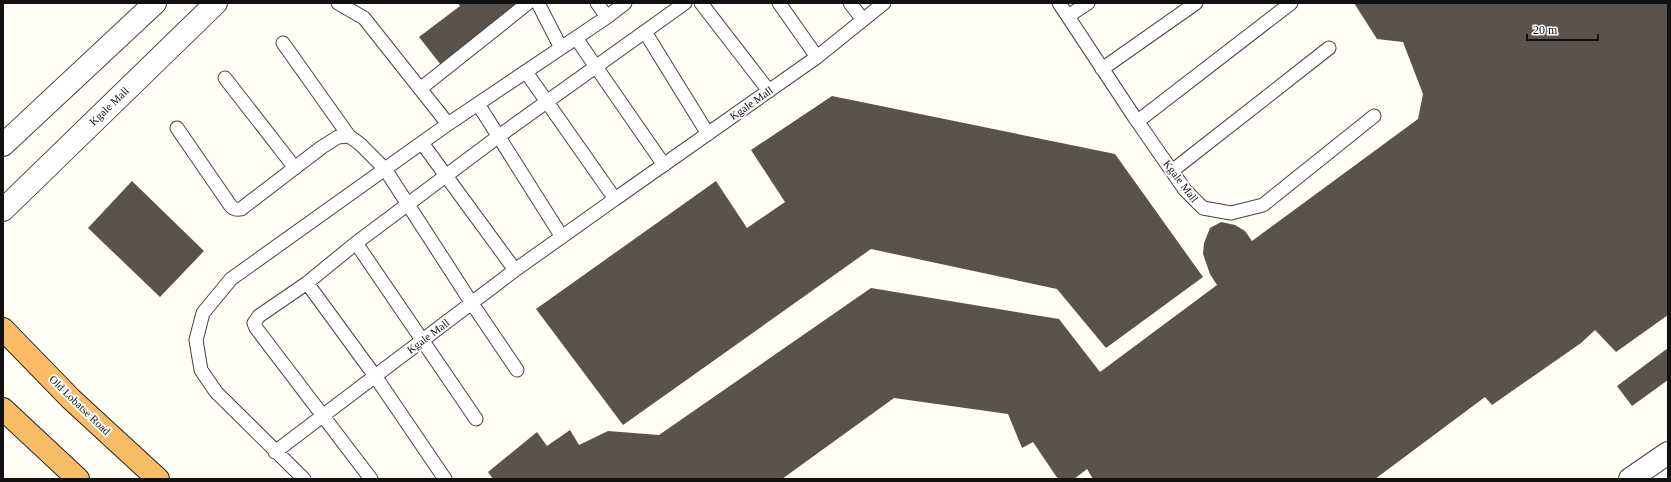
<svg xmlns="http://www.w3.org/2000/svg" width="1671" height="482" viewBox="0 0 1671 482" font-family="Georgia,serif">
<rect width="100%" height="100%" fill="#fffdf5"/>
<path fill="#5a524d" d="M458 3H520L441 65 419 37 460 6Z
M1354 3H1668V315L1616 352 1595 330 1581 343 1492 405 1485 397 1375 479H1093L1087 469 1074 479H1058L1033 442 1022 448 1008 414 894 398 782 479H493L488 472 537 432 547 446 570 430 579 445 608 431 659 435 871 288 1059 319 1100 372 1217 285 1210 274 1203 254 1204 243 1210 228 1221 222 1235 225 1245 231 1252 241 1418 119 1423 94 1403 42 1377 39Z
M832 96 1115 154 1203 277 1106 348 1057 289 871 249 623 425 536 309 716 181 747 228 785 202 751 150Z
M132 181 204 251 160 297 88 228Z
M1668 348V380L1632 406 1617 386Z"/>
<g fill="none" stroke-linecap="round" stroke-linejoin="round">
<g stroke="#444" stroke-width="15">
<path id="service" d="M338 3 364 18 448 124
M538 3 561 48
M597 3 607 17
M701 3 769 91
M779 3 817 57
M850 3 863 20
M1059 3 1135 118 1185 190 1203 208 1231 213 1263 205 1374 116
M1068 16 1088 3
M645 32 708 134
M576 38 664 165
M283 43 349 136
M1102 69 1196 3
M526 72 615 199 817 57 884 3
M225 78 295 168
M420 89 528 3
M478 104 562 237
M1138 121 1291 3
M177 128 230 205C233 209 236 210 241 209L322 147 338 137 349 136 360 144 385 169 471 302 517 370
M422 143 515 270
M1172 171 1329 48
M356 243 476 419
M307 283 375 376 445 479
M275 452 515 270 615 199
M304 479 216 392 201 370 196 340 203 313 231 279 448 124 607 17 625 3
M371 479 256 328 254 323 259 316 307 283 356 243 499 136 685 3"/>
</g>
<g stroke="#444" stroke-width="24">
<path id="minor" d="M3 145 155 3
M3 210 216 3
M1630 479 1668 453"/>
</g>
<g stroke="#222" stroke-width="24">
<path id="trunk" d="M3 329 71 399 158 479
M3 409 78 479"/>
</g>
<use href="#service" stroke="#fff" stroke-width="13"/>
<use href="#minor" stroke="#fff" stroke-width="22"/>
<use href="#trunk" stroke="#f7bc64" stroke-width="22"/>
</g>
<g text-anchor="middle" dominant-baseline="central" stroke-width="4" stroke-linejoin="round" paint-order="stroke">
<g font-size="11" fill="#111" stroke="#fff">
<text transform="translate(751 103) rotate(-35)">Kgale Mall</text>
<text transform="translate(109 106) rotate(-44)">Kgale Mall</text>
<text transform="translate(1181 181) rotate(53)">Kgale Mall</text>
<text transform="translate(428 336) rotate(-37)">Kgale Mall</text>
<text transform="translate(80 405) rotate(44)">Old Lobatse Road</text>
</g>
</g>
<rect width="1671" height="482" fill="none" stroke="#111111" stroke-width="8"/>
<path d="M1527 34v6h71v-6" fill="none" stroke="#111111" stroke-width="2"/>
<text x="1533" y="34" font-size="12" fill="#111111" stroke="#ffffff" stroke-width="3" paint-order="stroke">20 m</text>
</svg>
